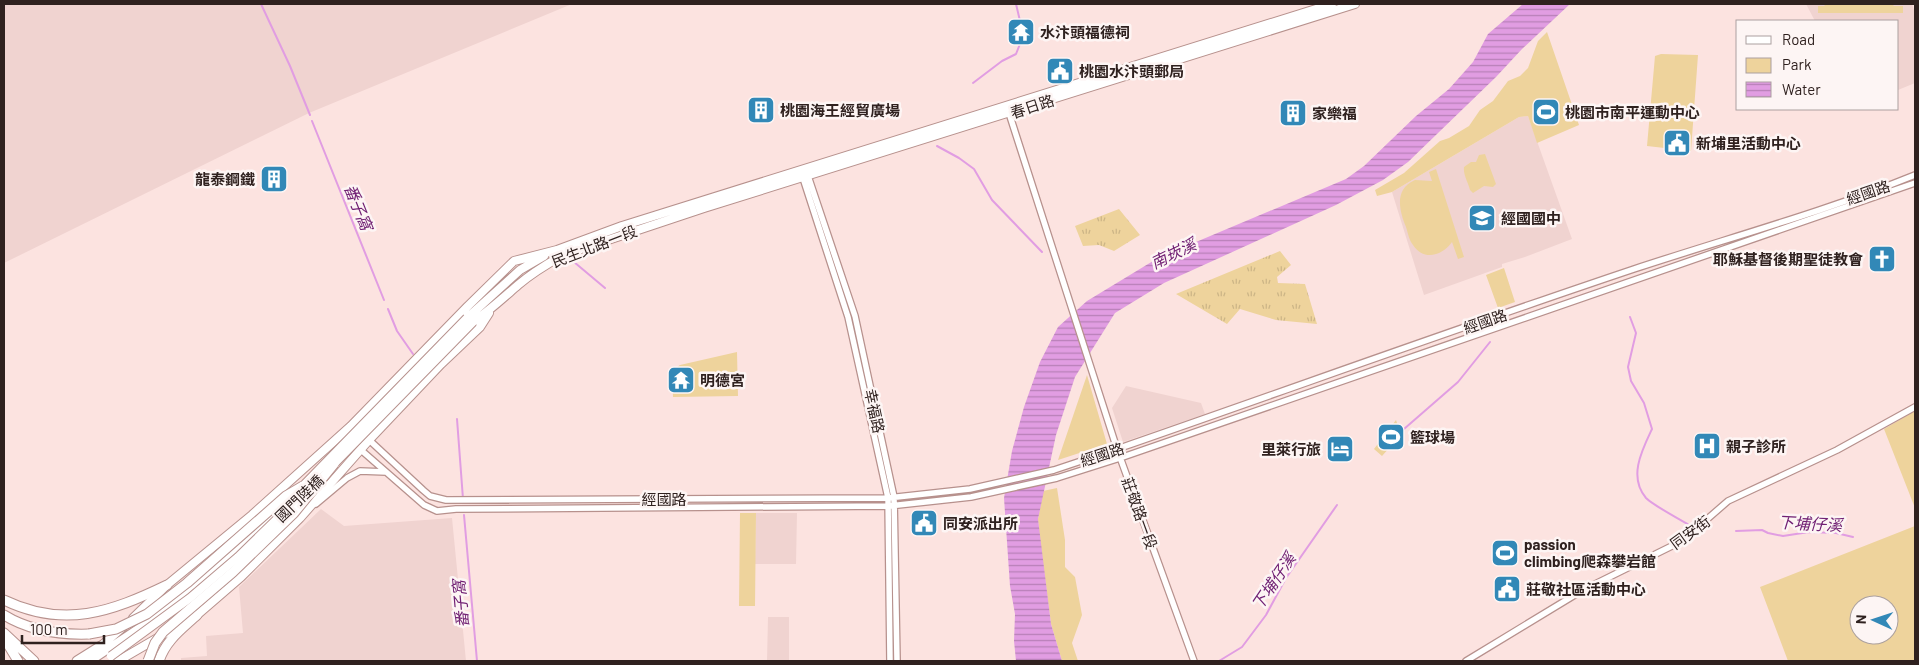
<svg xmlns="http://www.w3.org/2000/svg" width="1919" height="665" viewBox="0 0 1919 665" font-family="Barlow,'Noto Sans TC',sans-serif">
<defs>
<pattern id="grass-tufts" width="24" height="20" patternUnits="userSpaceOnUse" patternTransform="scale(1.25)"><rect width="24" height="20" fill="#eed39c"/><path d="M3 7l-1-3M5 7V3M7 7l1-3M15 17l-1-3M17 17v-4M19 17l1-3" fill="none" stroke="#ccb586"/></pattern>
<pattern id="water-rules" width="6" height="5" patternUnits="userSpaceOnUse" patternTransform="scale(1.25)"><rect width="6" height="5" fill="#e19de2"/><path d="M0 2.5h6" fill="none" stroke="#b780b7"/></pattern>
</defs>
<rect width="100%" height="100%" fill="#fce3e0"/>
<path fill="#f0d3d0" d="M4 4H572L309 113 4 263Z
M1806 4H1912L1915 13V83L1898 90V21H1815Z
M1528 116 1572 239 1525 257 1502 264V267L1424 295 1392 192 1519 117Z
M1126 386 1201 403 1205 414 1123 442 1112 408Z
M321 509 344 526 452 518 466 661H181V658L207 656 206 636 243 633 239 587Z
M756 513H797L796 564H755Z
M768 617H789V661H767Z"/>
<path fill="url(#grass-tufts)" d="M1119 209 1140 235 1114 251 1099 245 1083 246 1075 226Z
M1280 251 1291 265 1277 277 1278 283 1305 284 1317 324 1276 320 1240 309 1227 324 1176 294Z"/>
<path fill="#eed39c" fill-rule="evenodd" d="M1823 4H1895L1893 6H1903V13H1818V6H1825Z
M1547 32 1579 125 1537 143 1528 116 1519 117 1392 192 1377 196 1375 190 1404 173 1440 141 1449 138 1469 126 1480 110 1493 101 1508 81 1520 76 1528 68 1538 41Z
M1661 54 1698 55 1691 151 1647 146 1655 56Z
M1485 154 1496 184 1493 187 1484 186 1473 193 1470 190C1468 182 1463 175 1464 167L1471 162H1476L1479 155Z
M1436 169 1464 257 1458 259 1452 242C1443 255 1424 262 1413 245 1409 240 1408 233 1406 227 1399 210 1394 189 1415 180L1432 181 1429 172Z
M1504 268 1515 302 1498 308 1486 275Z
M737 352 738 396 673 397C673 386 669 371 680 365Z
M1087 375 1107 444 1058 460Z
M1915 411V508L1884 429Z
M1396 420 1401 435 1382 456 1374 449Z
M1057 488 1065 540V567L1075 577 1082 615 1072 643 1078 661H1062L1051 624 1039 533 1038 519 1043 491Z
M740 513H756L755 606H739Z
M1915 526V661H1788L1760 587ZM1859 605H1889V635H1859Z"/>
<path fill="url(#water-rules)" d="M1523 4H1570L1522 49 1496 77 1408 162 1383 180 1336 205 1164 283 1115 313 1075 377 1056 435 1038 519 1051 624 1062 661H1016L1014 641 1015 614 1010 586 1004 498 1012 451 1024 407 1040 362 1058 327 1087 301 1158 258 1346 179 1364 166 1416 116 1449 89 1473 62 1488 34Z"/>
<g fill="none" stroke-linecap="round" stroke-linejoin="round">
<path stroke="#e19de2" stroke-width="2" d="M261 4 290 66 310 115
M1016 4 1020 21
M973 83 1002 61 1016 54 1020 44
M312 121 384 300
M937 146 959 158 974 169 992 200 1042 252
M574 262 605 288
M388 309 397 331 413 354
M1630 317 1636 333 1628 367 1631 381 1644 403 1652 429C1642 450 1628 477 1646 498 1654 506 1678 518 1689 525
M457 419 463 499
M1404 429 1458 382 1490 342
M464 515 477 661
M1736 531 1762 530 1768 533 1783 536 1809 532 1836 533 1853 537
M1219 661 1242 647 1266 615 1286 578 1337 505"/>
<g stroke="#b7918d" stroke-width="8">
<path id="minor" d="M1008 110 1117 449 1194 661
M807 173 855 316 894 497 897 661
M802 175 848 317 888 498 890 661
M367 438 423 490 430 496 446 500 888 498 970 489 1054 470 1117 449C1290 389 1461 327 1634 269 1728 238 1824 212 1915 175
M361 450 424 505 437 511 456 509 889 506 971 497 1057 478 1120 458 1915 183
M316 504 347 478 360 471 386 472
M1466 661 1583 590 1682 541 1728 501 1837 450 1915 407"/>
</g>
<g stroke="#b7918d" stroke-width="10">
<path id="major" d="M467 318 520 270 544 256
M473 322C489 311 503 298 518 285 532 273 547 264 563 255L704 208 1355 4
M133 618 167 585 252 515 351 426 468 306 514 261 557 250 622 226 1332 4
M96 657 141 627 173 601 233 551 297 492
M89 661 101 646 123 627
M118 661 197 615 241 577 300 518 369 440 441 364 480 327 489 313"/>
</g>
<g stroke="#b7918d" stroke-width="11">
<path id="highway" d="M4 600C64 629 111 612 167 585
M4 615C30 631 59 635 89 634
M4 633 34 661
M4 638 18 661
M77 661 101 646
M159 661C166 640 182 629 197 615"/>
</g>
<use href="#minor" stroke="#fff" stroke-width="5.5"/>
<use href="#major" stroke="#fff" stroke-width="8"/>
<use href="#highway" stroke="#fff" stroke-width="9"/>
<g stroke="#b7918d" stroke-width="10" stroke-linecap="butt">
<path id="major-bridge" d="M330 468 473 322
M303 486 467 318
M111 656 190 598 238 557 313 484"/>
</g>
<g stroke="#b7918d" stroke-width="11" stroke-linecap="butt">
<path id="highway-bridge" d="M89 634 116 629 147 614 187 583 286 496 303 486
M148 661 155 643 163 632 233 572 294 513 334 464"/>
</g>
<use href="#major-bridge" stroke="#fff" stroke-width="8"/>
<use href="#highway-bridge" stroke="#fff" stroke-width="9"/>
</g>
<defs>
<g id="temple-square" transform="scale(1.4375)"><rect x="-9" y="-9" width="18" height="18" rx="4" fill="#3288b7" stroke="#fdf5f4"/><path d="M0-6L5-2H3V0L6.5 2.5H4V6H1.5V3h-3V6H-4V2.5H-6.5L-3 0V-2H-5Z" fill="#fff"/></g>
<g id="civic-square" transform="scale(1.4375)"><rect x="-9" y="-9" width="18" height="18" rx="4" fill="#3288b7" stroke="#fdf5f4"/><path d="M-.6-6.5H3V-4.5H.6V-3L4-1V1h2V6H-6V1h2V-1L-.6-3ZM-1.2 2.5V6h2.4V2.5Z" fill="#fff"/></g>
<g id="building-square" transform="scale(1.4375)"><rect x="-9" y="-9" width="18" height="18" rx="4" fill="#3288b7" stroke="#fdf5f4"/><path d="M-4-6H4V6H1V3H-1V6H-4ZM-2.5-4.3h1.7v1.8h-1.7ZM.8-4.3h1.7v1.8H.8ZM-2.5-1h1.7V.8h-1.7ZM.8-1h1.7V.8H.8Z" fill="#fff"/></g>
<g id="stadium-square" transform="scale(1.4375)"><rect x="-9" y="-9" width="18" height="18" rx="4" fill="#3288b7" stroke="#fdf5f4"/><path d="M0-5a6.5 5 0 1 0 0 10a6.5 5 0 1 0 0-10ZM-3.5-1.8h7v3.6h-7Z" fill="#fff"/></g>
<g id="school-square" transform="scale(1.4375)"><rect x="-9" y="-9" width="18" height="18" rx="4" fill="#3288b7" stroke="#fdf5f4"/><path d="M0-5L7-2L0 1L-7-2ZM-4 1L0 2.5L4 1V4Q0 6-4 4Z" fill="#fff"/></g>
<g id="church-square" transform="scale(1.4375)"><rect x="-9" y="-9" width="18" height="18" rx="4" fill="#3288b7" stroke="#fdf5f4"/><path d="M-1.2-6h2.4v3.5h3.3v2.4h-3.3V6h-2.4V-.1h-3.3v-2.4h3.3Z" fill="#fff"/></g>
<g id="hospital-square" transform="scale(1.4375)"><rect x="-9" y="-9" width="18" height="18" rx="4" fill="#3288b7" stroke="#fdf5f4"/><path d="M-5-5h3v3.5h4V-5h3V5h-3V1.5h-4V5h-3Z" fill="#fff"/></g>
<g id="hotel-square" transform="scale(1.4375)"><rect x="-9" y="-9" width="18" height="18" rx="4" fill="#3288b7" stroke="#fdf5f4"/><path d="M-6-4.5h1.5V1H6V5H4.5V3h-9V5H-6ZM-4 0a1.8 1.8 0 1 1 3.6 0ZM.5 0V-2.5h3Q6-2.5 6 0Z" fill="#fff"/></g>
</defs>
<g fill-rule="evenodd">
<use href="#temple-square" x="1021" y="32"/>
<use href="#civic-square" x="1060" y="71"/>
<use href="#building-square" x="761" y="110"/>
<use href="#stadium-square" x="1546" y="112"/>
<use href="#building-square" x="1293" y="113"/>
<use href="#civic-square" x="1677" y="143"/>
<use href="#building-square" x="274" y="179"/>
<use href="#school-square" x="1482" y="218"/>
<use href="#church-square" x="1882" y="259"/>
<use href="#temple-square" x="681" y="380"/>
<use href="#stadium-square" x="1391" y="437"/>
<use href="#hospital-square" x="1707" y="446"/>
<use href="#hotel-square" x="1340" y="449"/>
<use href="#civic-square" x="924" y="523"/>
<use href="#stadium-square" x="1505" y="553"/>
<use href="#civic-square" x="1507" y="589"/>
</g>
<g text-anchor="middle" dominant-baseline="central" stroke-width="5" stroke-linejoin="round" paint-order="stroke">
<g font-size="15" font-weight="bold" fill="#2f211f" stroke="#fdf5f4" text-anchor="start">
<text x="1040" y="32">水汴頭福德祠</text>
<text x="1079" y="71">桃園水汴頭郵局</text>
<text x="780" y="110">桃園海王經貿廣場</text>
<text x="1565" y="112">桃園市南平運動中心</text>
<text x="1312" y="113">家樂福</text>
<text x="1696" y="143">新埔里活動中心</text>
<text x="255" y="179" text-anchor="end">龍泰鋼鐵</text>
<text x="1501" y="218">經國國中</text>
<text x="1863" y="259" text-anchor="end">耶穌基督後期聖徒教會</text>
<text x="700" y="380">明德宮</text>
<text x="1410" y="437">籃球場</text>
<text x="1726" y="446">親子診所</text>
<text x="1321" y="449" text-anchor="end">里萊行旅</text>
<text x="943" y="523">同安派出所</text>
<text x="1524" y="544">passion<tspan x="1524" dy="17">climbing爬森攀岩館</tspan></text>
<text x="1526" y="589">莊敬社區活動中心</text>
</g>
<g font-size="15" fill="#2f211f" stroke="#fdf5f4">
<text transform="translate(1032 106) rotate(-18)">春日路</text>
<text transform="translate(1868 192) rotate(-19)">經國路</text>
<text transform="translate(594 246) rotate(-21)">民生北路一段</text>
<text transform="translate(1485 321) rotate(-19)">經國路</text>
<text transform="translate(875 411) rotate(78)">幸福路</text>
<text transform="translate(1102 454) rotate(-18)">經國路</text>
<text transform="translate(299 498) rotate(-44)">國門陸橋</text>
<text x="664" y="499">經國路</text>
<text transform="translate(1140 513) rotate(70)">莊敬路一段</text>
<text transform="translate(1690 532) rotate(-36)">同安街</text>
</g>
<g font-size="16" font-style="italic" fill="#712174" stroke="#fdf5f4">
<text transform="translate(359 207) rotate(68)">番子窩</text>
<text transform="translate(1173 253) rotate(-26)">南崁溪</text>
<text transform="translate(1810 523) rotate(3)">下埔仔溪</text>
<text transform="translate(1273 581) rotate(-56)">下埔仔溪</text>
<text transform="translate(460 604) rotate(-95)">番子窩</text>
</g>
</g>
<rect width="1919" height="665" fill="none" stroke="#2f211f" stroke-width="10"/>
<rect x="1736" y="20" width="162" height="90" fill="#fdf5f4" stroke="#aba09f"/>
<rect x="1746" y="36" width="25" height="8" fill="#ffffff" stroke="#aba09f"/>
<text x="1782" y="45" font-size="15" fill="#2f211f">Road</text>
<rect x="1746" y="58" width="25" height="15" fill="#eed39c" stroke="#aba09f"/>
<text x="1782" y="70" font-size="15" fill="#2f211f">Park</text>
<rect x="1746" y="82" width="25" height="15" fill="url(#water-rules)" stroke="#aba09f"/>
<text x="1782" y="95" font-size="15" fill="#2f211f">Water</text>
<g transform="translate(1874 620) rotate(273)"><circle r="24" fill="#fdf5f4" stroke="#aba09f"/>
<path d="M0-4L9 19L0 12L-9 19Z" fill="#3288b7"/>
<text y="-8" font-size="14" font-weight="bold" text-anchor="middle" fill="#2f211f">N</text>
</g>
<path d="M22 635v8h82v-8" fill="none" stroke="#2f211f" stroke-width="2.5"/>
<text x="30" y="635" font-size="15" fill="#2f211f" stroke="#fdf5f4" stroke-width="4" paint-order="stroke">100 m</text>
</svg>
